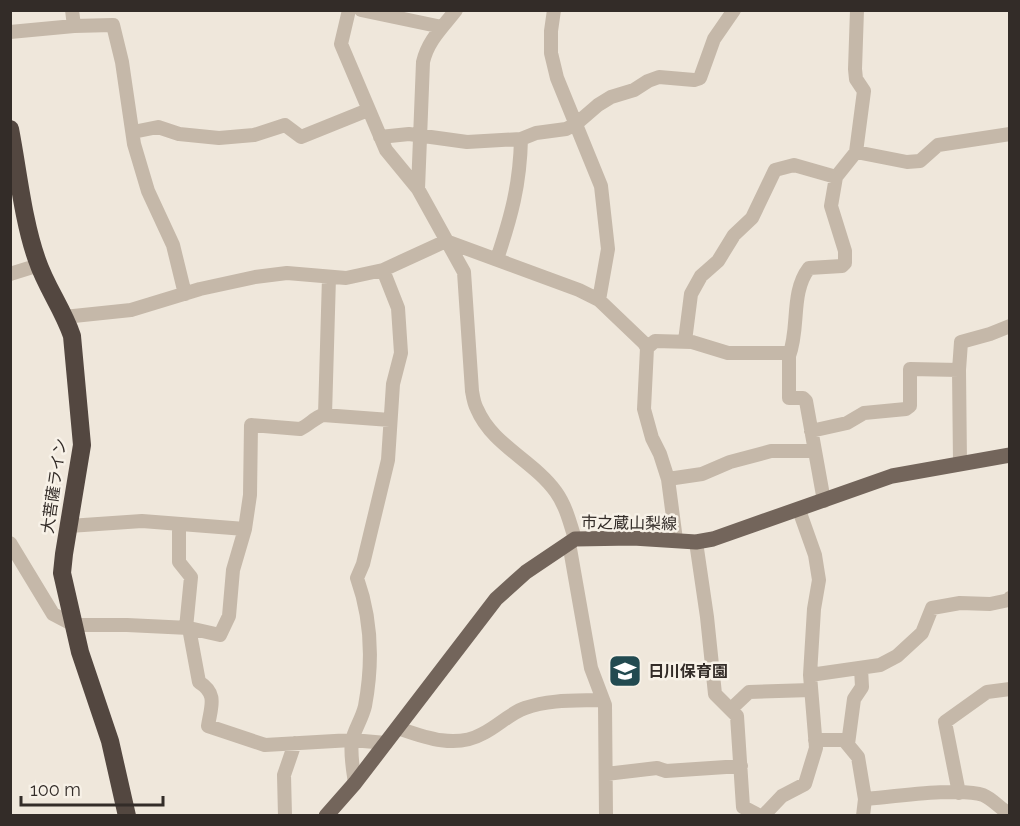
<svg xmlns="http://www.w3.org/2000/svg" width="1020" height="826" viewBox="0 0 1020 826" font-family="Raleway,'Noto Sans JP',sans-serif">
<rect width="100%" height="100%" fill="#efe7db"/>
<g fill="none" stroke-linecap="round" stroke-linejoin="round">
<path stroke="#c5b8a9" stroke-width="14" d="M72 10 74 26
M349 10 341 44 386 150 418 189
M361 10 442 27
M456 10C443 27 428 40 423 62L418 189 464 272 472 391C473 397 474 404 477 409 492 445 534 461 556 492 566 506 570 523 575 539
M554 10 551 31V53L557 78 601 186 608 249 599 300
M10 32 74 26 113 25 122 62 134 144 148 191 173 245 185 294
M133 132 158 127 179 134 219 138 254 135 285 125 301 137 368 110
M380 137 409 134 467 142 521 139 536 133 566 129 576 124 598 105 611 97 634 90 648 81 659 77 694 80 700 78 714 39 734 10
M856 152 907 162 920 161 938 145 1010 134
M497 259C511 217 520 185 521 139
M10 274 39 265
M64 317 131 310 200 289 255 277 287 273 346 278 383 270 446 241 579 290 599 300 644 343 647 348 644 409 652 438 660 454 668 479 676 540
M685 341 691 294 701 276 718 261 734 235 752 218 775 170 794 165 836 177
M647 348 655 341 692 342 728 353H785L789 356V398H803L806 401 824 501
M789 356C800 327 790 293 809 268L842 266 845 263V251L831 206 836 177 856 152 864 91 856 79 855 69 857 10
M959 370 960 463
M325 415 329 277
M811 431 847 423 864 413 906 409 910 406V369L959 370 961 342 990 334 1010 326
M668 479 702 474 730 462 771 451H814
M179 524V562L191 577 186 628
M69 526 142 521 245 529
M696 542 707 617 715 694 737 716 743 807 760 816
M10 543 53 614 74 625H127L189 628 220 635 229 616 233 570 245 529 250 495 251 425 300 429C309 425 314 418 323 415L390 420
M569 543 591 668 605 705 606 816
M189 628 199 682C218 694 211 706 208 726L265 745 352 740 386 743
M810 675 880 665 897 656 922 633 932 608 960 603 990 604 1009 600 1010 598
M731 709 749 692 811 690
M398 728C424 737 455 749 482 734 497 727 510 713 525 708 551 699 577 701 603 700
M815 740H844L858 757 865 799 863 816
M848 744 854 699 862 687 861 668
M606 774 657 768 666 771 741 766
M355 783C353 770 350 754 352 741 354 730 362 719 365 706 373 663 372 620 357 578L363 564 388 460 393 384 401 353 398 308 383 270
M959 793 945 722 987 692 1010 689
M865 799C891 797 962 787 983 795 993 799 1000 809 1010 814
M285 816 284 775 295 743
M763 816 782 796 805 784 816 748 810 675 814 609 819 580 815 555 799 510"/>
<path stroke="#73655b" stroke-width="15" d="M326 816 355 783 496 599 526 572 575 539 633 538 696 542 713 539 892 476 1010 455"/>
<path stroke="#534740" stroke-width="18" d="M10 129C18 170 23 221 37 260 46 287 63 309 72 336L82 445 64 554 62 573 80 652 110 741 127 816"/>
</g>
<defs>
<g id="school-square" transform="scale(1.725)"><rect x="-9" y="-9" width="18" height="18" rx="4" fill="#224a50" stroke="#f7f1e7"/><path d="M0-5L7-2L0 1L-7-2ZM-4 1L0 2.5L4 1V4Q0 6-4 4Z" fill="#fff"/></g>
</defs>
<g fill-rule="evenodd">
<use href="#school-square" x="625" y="671"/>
</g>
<g text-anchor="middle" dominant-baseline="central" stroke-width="5" stroke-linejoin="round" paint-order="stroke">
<g font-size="16" fill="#332c28" stroke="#f7f1e7">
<text transform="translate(54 486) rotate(-82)">大菩薩ライン</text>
<text transform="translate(629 523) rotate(1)">市之蔵山梨線</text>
</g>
<g font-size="16" font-weight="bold" fill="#332c28" stroke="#f7f1e7" text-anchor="start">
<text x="648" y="671">日川保育園</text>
</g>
</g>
<rect width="1020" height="826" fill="none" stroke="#332c28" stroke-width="24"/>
<path d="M21 796v9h142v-9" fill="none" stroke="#332c28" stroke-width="3"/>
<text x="30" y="796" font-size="18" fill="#332c28" stroke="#f7f1e7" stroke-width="4.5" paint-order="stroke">100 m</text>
</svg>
